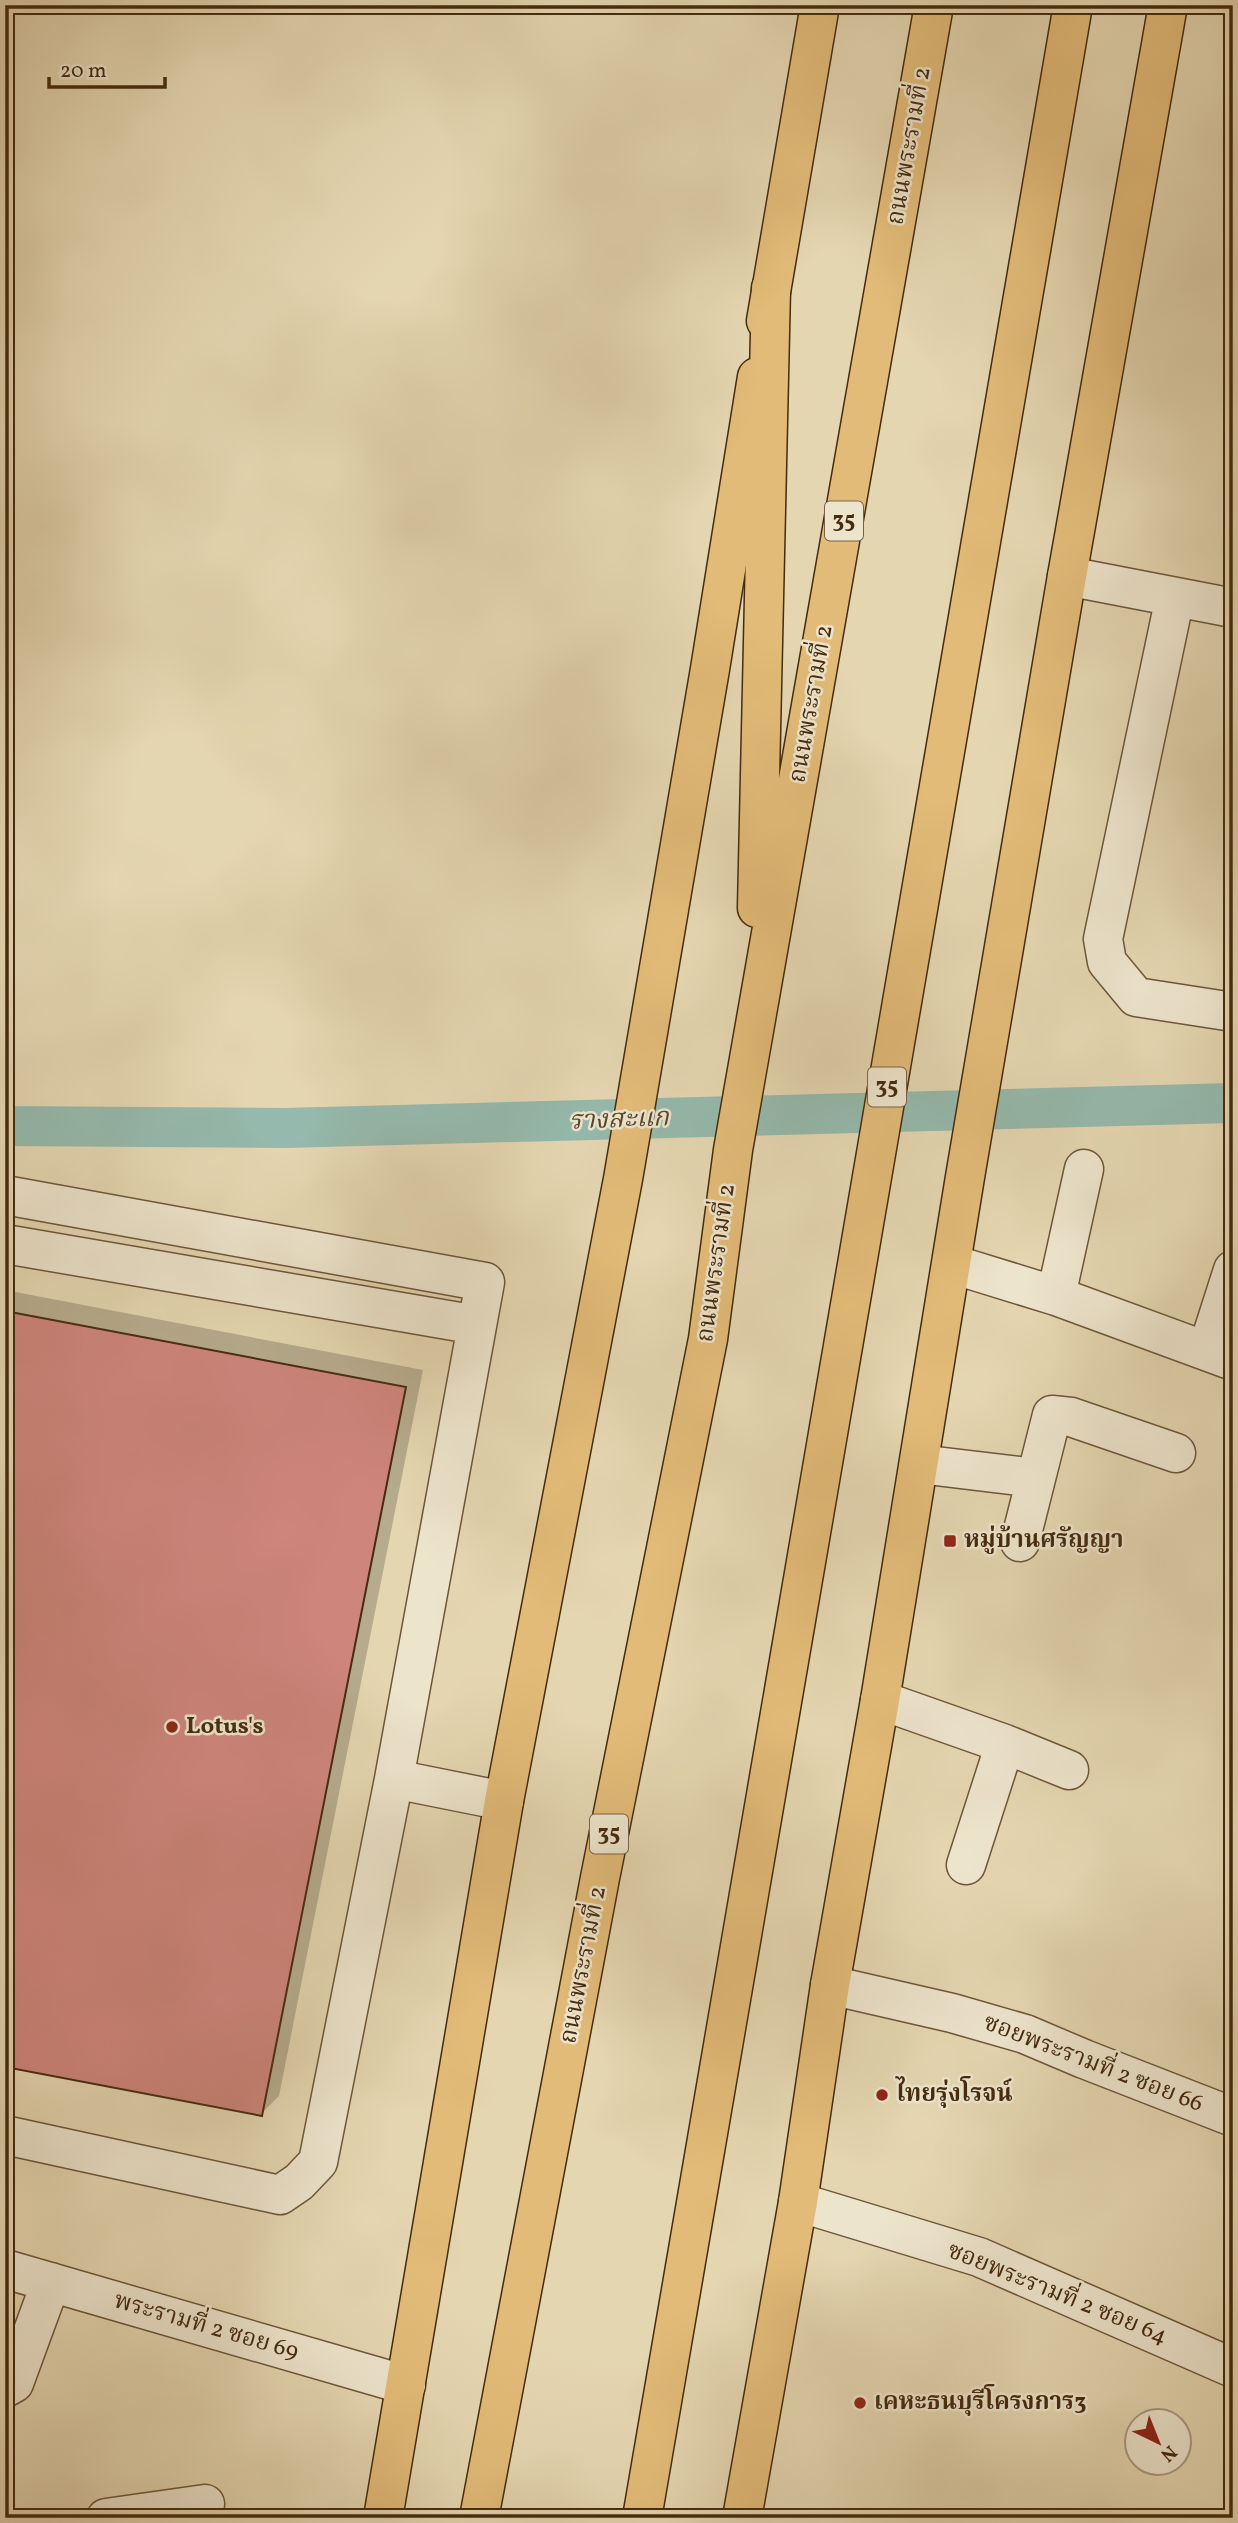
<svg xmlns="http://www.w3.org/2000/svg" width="1238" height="2523" viewBox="0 0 1238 2523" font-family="Vollkorn,'Noto Serif Thai',serif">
<rect width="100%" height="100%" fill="#e4d6b1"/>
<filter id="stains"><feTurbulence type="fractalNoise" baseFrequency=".00286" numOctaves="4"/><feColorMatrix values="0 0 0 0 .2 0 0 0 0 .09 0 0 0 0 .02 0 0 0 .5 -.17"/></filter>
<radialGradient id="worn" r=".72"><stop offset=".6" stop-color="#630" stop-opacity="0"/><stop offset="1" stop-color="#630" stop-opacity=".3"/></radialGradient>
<path fill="#0003" d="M5 1290 423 1370 279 2096 261 2114 5 2065Z"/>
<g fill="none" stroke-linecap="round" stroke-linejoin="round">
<path stroke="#95b9ac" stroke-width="40" d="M5 1126 285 1128 1233 1103"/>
</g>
<path fill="#ce857c" stroke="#452b0f" stroke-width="2" d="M5 1311 406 1387 262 2116 5 2067Z"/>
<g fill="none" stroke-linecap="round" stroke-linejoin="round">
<g stroke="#6d5638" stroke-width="41">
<path id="minor" d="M1067 576 1233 608
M1175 597 1103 939 1107 962 1136 997 1233 1012
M5 1195 485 1282 394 1779 318 2162 299 2182 280 2195 5 2135
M5 1244 477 1325
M952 1264 1056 1296 1233 1361
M1056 1296 1084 1169
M1207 1351 1233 1270
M919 1464 1036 1478
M1020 1542 1052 1415 1071 1417 1176 1453
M880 1700 1005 1744 1069 1770
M394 1779 504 1801
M966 1865 1005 1744
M830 1985 952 2013 1025 2034 1084 2059 1233 2117
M798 2202 979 2257 1233 2368
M5 2269 406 2385
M5 2388 14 2383 51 2282
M106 2518 205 2504"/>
</g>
<g stroke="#452b0f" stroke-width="41">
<path id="major" d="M766 321 820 5
M383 2518 504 1801 623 1179 710 669 757 377
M742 2518 798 2202 830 1985 880 1700 965 1177 1067 576 1168 5"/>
</g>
<g stroke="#452b0f" stroke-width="41">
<path id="highway" d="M757 908 771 288
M479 2518 600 1878 708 1339 733 1150 934 5
M642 2518 1073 5"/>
</g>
<use href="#minor" stroke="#ede4cc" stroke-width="38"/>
<use href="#major" stroke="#e2bb78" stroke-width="38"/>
<use href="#highway" stroke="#e2bb78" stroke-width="38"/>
</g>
<g fill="#8f2418" stroke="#ede4cc" stroke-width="2.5">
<rect x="943" y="1534" width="14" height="14" rx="3.5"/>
<circle cx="172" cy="1727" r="7"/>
<circle cx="882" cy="2095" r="7"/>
<circle cx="860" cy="2403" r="7"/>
</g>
<g text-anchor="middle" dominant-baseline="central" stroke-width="5" stroke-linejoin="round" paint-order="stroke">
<g fill="#ede4cc" stroke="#776248" stroke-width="2">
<rect x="825" y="501.5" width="38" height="39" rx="5"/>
<rect x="868" y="1067.5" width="38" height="39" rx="5"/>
<rect x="590" y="1814.5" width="38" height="39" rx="5"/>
</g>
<g font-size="23" font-weight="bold" fill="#452b0f">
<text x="844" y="521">35</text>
<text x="887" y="1087">35</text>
<text x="609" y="1834">35</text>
</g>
<g font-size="24" fill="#452b0f" stroke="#ede4cc">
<text transform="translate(910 146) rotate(-80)">ถนนพระรามที่ 2</text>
<text transform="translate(812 704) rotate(-80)">ถนนพระรามที่ 2</text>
<text transform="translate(717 1263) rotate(-82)">ถนนพระรามที่ 2</text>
<text transform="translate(584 1965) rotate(-79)">ถนนพระรามที่ 2</text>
<text transform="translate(1093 2064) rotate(21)">ซอยพระรามที่ 2 ซอย 66</text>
<text transform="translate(1057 2294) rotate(22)">ซอยพระรามที่ 2 ซอย 64</text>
<text transform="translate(206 2327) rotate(16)">พระรามที่ 2 ซอย 69</text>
</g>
<g font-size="24" font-weight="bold" fill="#452b0f" stroke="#ede4cc" text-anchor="start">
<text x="964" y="1541">หมู่บ้านศรัญญา</text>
<text x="186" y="1727">Lotus's</text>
<text x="896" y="2095">ไทยรุ่งโรจน์</text>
<text x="874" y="2403">เคหะธนบุรีโครงการ3</text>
</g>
<g font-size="26" font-style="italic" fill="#55472e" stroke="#ede4cc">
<text transform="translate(619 1120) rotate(-2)">รางสะแก</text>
</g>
</g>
<rect width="1238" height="2523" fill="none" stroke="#e4d6b1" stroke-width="28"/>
<rect x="7" y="7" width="1224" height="2509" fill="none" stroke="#452b0f" stroke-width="3.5"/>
<rect x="14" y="14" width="1210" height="2495" fill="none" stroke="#452b0f" stroke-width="2"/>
<g transform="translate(1158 2442) rotate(137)"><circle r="33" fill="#ede4cc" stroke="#aa9a80" stroke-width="2"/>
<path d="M0-5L12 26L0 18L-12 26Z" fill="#8f2418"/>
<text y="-10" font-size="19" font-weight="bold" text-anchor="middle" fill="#452b0f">N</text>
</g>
<path d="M49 77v10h116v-10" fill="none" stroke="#452b0f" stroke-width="3.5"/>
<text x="60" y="77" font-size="21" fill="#452b0f" stroke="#ede4cc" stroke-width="5" paint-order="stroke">20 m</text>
<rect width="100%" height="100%" filter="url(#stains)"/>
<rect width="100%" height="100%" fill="url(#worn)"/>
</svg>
